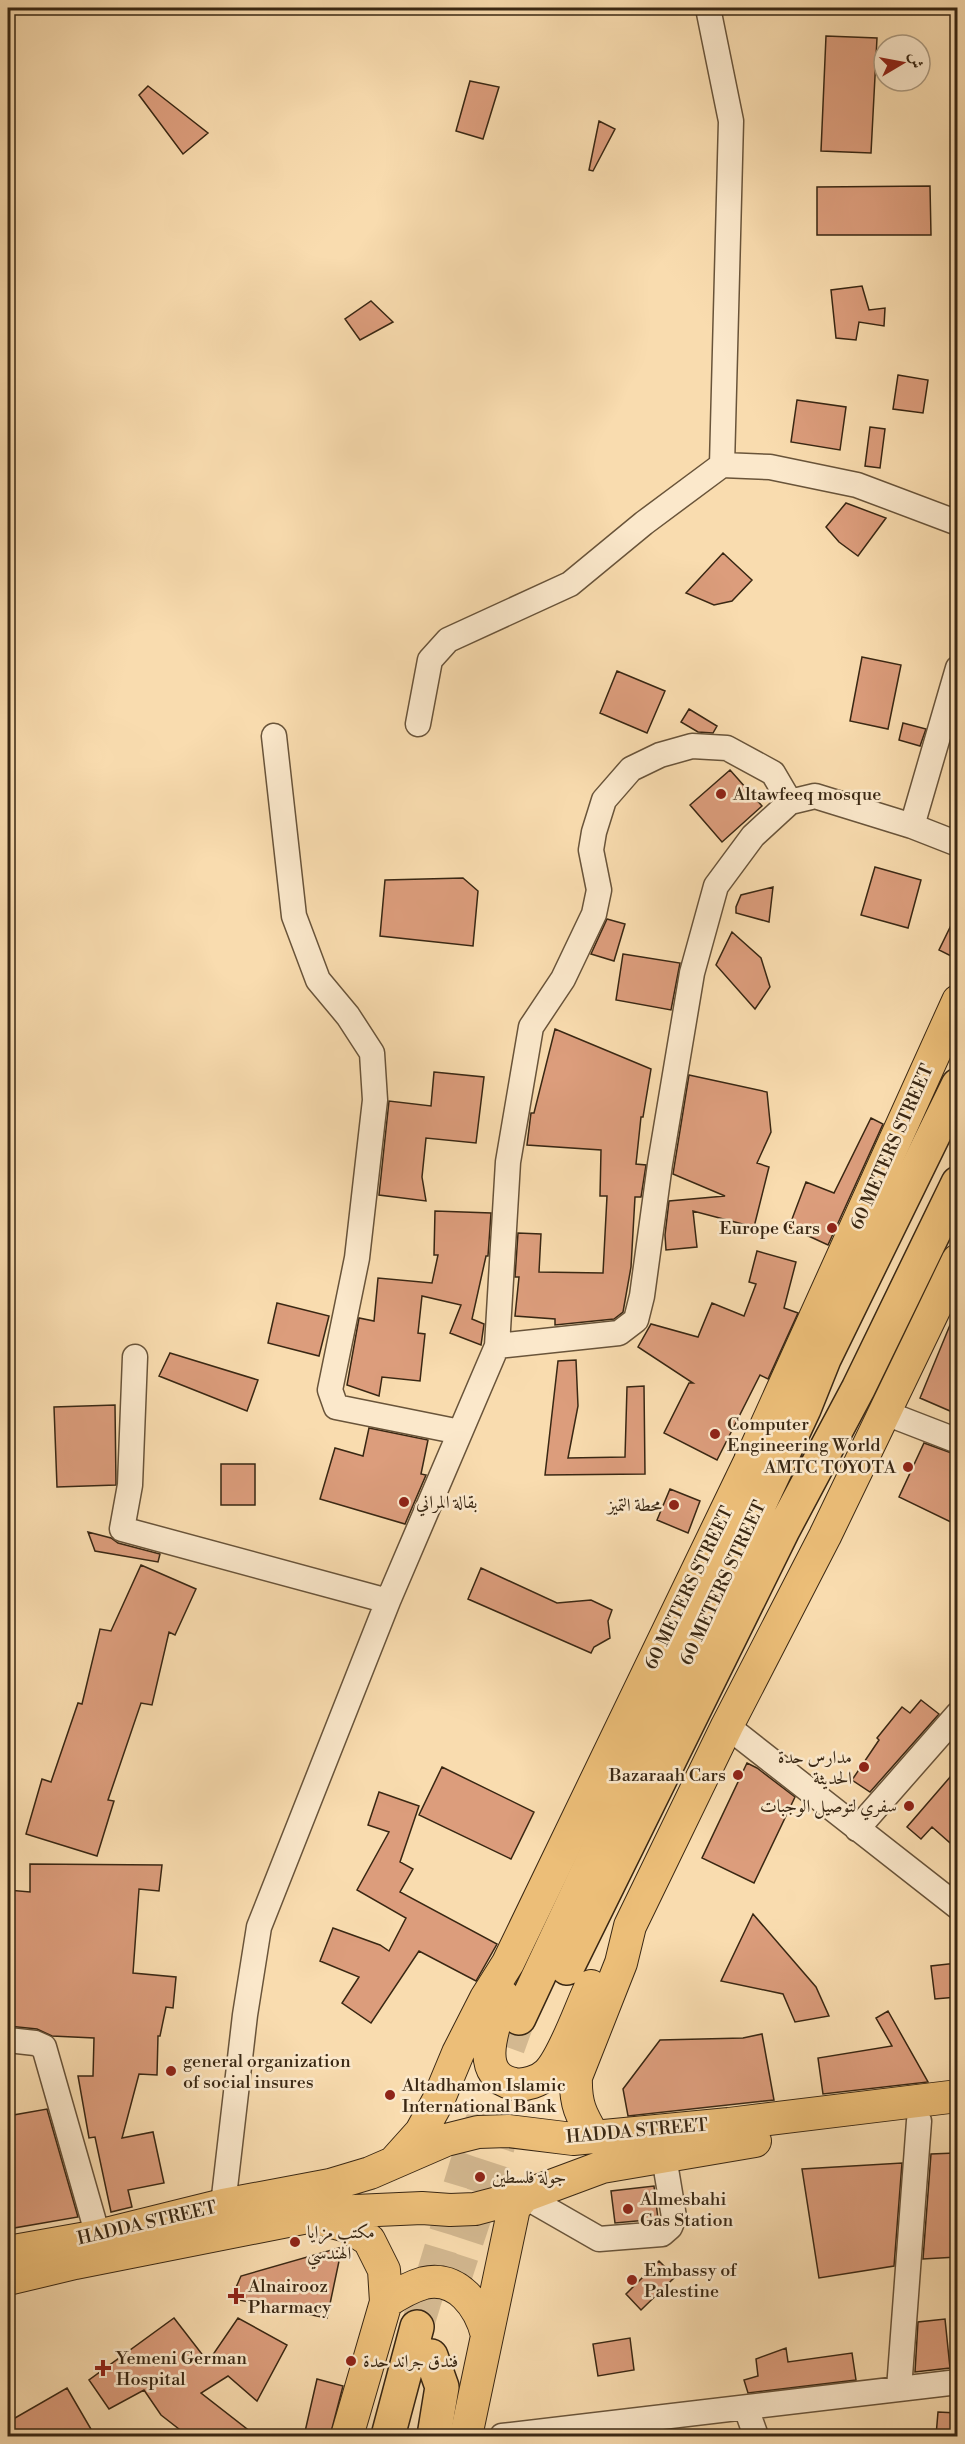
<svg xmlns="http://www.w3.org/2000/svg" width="965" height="2444" viewBox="0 0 965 2444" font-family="'Libre Bodoni',Amiri,serif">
<rect width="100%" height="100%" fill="#f9dcaf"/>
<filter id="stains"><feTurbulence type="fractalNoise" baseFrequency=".00333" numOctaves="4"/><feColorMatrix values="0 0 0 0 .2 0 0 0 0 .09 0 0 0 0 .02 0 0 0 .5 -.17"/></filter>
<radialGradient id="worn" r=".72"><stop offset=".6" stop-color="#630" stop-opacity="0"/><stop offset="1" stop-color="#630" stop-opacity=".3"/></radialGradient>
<path fill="#dc9d7c" stroke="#392713" stroke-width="1.5" d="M826 36 877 38 871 153 821 151Z
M470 81 499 87 483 139 456 131Z
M148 86 208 133 183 154 139 95Z
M599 121 615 129 593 171 589 170Z
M930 186 931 235H817V187Z
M862 286 869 310 885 308 884 326 859 322 856 340 836 338 831 290Z
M371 301 393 322 360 340 345 319Z
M898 375 928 380 923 413 893 409Z
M797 400 846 407 840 450 791 442Z
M870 427 885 429 880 468 865 466Z
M846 503 886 518 858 556 839 542 826 527Z
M723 553 752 580 732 601 714 605 686 593Z
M862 657 901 665 888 729 850 721Z
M617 671 665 691 647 733 600 713Z
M689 709 717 726 713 733 698 732 681 722Z
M903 723 926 729 920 746 899 740Z
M730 770 762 806 722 842 690 805Z
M875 867 921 880 908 928 861 915Z
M463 878 478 891 473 946 380 936 385 880Z
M773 887 769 922 736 913V907L741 895Z
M957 913V959L939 950Z
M607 919 625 924 614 961 591 954Z
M732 932 761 958 770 987 755 1009 716 965Z
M623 954 680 963 671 1010 616 1000Z
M555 1029 651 1069 643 1117H641L636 1164 646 1165 641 1197H635L631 1267 623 1312 614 1319 555 1325V1319L515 1316 519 1277H515L518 1233 541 1234 539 1272 603 1273 607 1196H600L601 1150 527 1145 531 1113H534Z
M434 1072 484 1077 476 1143 426 1138 422 1177 426 1201 379 1195 389 1101 431 1106Z
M689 1075 767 1092 771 1132 757 1163 769 1167 754 1227 693 1211 697 1247 666 1250 665 1235 669 1201 725 1196 673 1174Z
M871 1118 883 1124 828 1245 789 1227 806 1182 834 1193Z
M435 1211 491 1213 488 1256H486L472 1319 484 1324 481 1345 450 1333 461 1305 422 1296 418 1333 425 1334 420 1381 382 1377 379 1396 347 1385 359 1318 374 1321 378 1278 432 1283 438 1255H434Z
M757 1251 796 1262 784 1308 798 1313 768 1379 760 1375 717 1460 664 1433 689 1383H693L638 1347 651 1324 698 1337 712 1303 744 1316 756 1284 749 1282Z
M277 1303 329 1316 319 1356 268 1343Z
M957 1308V1414L920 1398Z
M170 1353 258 1380 247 1411 159 1376Z
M576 1360 578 1406 568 1458 625 1457 627 1387 644 1386 645 1474 545 1475 558 1361Z
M115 1405 116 1485 57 1487 54 1407Z
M369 1428 428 1440 421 1474 426 1475 405 1524 320 1499 335 1448 363 1456Z
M924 1443 957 1455V1525L899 1497Z
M221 1464H255V1505H221Z
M670 1489 700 1501 688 1533 657 1520Z
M88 1532 111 1538 118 1543 160 1554 158 1562 95 1551Z
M141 1565 196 1589 175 1635 169 1632 152 1705 141 1703 108 1800 114 1801 97 1856 26 1834 42 1779 51 1782 78 1703 82 1704 100 1629 111 1631Z
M481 1568 557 1603 591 1600 612 1610 608 1621 610 1638 594 1647 591 1653 468 1599Z
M921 1700 939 1714 870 1792 852 1780 879 1740 877 1738 902 1707 910 1713Z
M747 1763 757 1768 795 1797 754 1883 702 1858Z
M442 1767 534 1812 511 1859 419 1815Z
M957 1769V1849L932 1827 921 1839 907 1827Z
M379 1792 419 1806 400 1862 413 1869 400 1892 497 1944 476 1981 419 1951 371 2023 342 2003 359 1977 320 1961 333 1928 380 1945 389 1951 406 1918 357 1890 389 1832 368 1825Z
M30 1864 162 1865 159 1891 139 1889 133 1973 176 1977 173 2008 166 2007 160 2036H158L157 2075 139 2074 122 2138 153 2132 164 2183 128 2190 132 2207 111 2212 95 2137 89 2138 78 2076H93L94 2038 52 2036 37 2029 8 2026V1890L30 1892Z
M753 1914 816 1987 829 2016 795 2022 783 1994 721 1981Z
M957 1963V1997L935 1999 931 1966Z
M888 2011 928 2082 823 2094 818 2058 892 2046 876 2018Z
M762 2034 774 2100 628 2116 623 2089 660 2040 743 2038Z
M47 2109 78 2217 8 2229V2116Z
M955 2153 957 2257 923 2259 931 2154Z
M902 2163 894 2266 819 2278 802 2169Z
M654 2186 658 2219 615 2223 611 2191Z
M342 2247 327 2318 234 2299V2292L241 2276Z
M659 2261 675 2277 641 2310 626 2294Z
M174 2318 208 2362 238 2318 287 2345 257 2401 228 2376 201 2393 256 2436H188L161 2415 144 2390 109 2409 89 2380Z
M945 2319 950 2368 915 2372 918 2322Z
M630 2338 634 2370 598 2376 593 2344Z
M786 2348 788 2362 852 2353 856 2380 748 2393 744 2380 758 2376 756 2359Z
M317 2379 343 2386 330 2436H304Z
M67 2388 95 2436H8V2422Z
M938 2412 957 2413V2436H936Z"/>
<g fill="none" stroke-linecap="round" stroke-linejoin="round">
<path stroke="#d3b890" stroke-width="33" stroke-dasharray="33 16" stroke-linecap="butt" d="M452 2287 524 2068
M417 2327 466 2165 519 2018"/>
<g stroke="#69543a" stroke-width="27">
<path id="minor" d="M708 8 731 121 722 465
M418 724 430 660 448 640 570 584 644 523 722 465 770 467 857 485 958 523
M274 736 294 916 318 980 348 1016 372 1053 375 1100 357 1258 330 1390 336 1407 460 1432
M912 826 958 668
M497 1346 508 1162 531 1027 563 979 594 914 599 890 591 850 594 832 604 800 631 769 660 755 692 746 727 748 773 773 790 802
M135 1357 130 1485 122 1529 388 1601
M883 1412 958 1441
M727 1726 958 1907
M857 1829 958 1714
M8 2040 35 2043 44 2047 98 2236
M524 2196 599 2239 662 2234 670 2227 674 2217 664 2157
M223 2205 245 2015 259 1927 388 1601 497 1346 619 1333 636 1320 642 1296 660 1164 692 973 716 886 753 836 790 802 815 796 912 826 958 844
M899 2389 919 2121
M746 2408 756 2436
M502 2436 958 2382"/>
</g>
<g stroke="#392713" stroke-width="34">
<path id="major" d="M503 1996C496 2022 471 2075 514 2084 525 2086 540 2081 548 2073 564 2057 580 2009 591 1986
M594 2137C581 2115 575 2104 576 2077L621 1963 630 1926 727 1726 825 1536 958 1260
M395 2161 421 2132 438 2101 458 2053 486 1998 508 1963 752 1457 958 1001
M317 2218 347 2226 369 2240 384 2270 386 2302 347 2436
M8 2252 98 2236 223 2205 330 2185 370 2173 446 2140 478 2132 508 2131 573 2139 729 2124 958 2096
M8 2279 75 2263 333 2212 422 2208 450 2210 475 2209 524 2196 602 2167 755 2141
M386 2302C398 2294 410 2287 424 2283 458 2275 480 2307 487 2335
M466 2436 514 2208 524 2196"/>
</g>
<g stroke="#392713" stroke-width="36">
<path id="highway" d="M752 1457 790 1407
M567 1968 783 1530 858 1389 958 1183
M519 2018 804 1409 824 1359 958 1085
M431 2356 442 2387 434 2436
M388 2436 417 2327"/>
</g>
<use href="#minor" stroke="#fbe8cb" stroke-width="24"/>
<use href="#major" stroke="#ecbe78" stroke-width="32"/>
<use href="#highway" stroke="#ecbe78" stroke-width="33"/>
</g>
<g fill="#8f2418" stroke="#fbe8cb" stroke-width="2">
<circle cx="721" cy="794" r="6"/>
<circle cx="832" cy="1228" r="6"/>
<circle cx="715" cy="1434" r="6"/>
<circle cx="908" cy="1467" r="6"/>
<circle cx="404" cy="1502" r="6"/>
<circle cx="674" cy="1505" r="6"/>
<circle cx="864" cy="1767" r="6"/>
<circle cx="738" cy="1775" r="6"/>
<circle cx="909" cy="1806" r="6"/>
<circle cx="171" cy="2071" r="6"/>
<circle cx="390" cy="2095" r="6"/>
<circle cx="480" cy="2177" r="6"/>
<circle cx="628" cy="2209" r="6"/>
<circle cx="295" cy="2242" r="6"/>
<circle cx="632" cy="2280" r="6"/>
<path d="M233 2287h6v6h6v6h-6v6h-6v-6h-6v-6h6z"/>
<circle cx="351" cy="2361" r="6"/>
<path d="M100 2359h6v6h6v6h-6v6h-6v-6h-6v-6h6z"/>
</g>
<g text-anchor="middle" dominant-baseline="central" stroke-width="5" stroke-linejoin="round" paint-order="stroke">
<g font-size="18" fill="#392713" stroke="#fbe8cb" text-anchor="start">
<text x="733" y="794">Altawfeeq mosque</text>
<text x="820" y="1228" text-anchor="end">Europe Cars</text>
<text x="727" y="1424">Computer<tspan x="727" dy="21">Engineering World</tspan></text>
<text x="896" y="1467" text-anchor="end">AMTC TOYOTA</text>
<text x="416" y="1502">بقالة المراني</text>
<text x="662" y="1505" text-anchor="end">محطة التميز</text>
<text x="852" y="1757" text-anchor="end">مدارس حدة<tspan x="852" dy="21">الحديثة</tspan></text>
<text x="726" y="1775" text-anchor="end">Bazaraah Cars</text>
<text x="897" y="1806" text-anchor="end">سفري لتوصيل الوجبات</text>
<text x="183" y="2061">general organization<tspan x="183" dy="21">of social insures</tspan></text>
<text x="402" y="2085">Altadhamon Islamic<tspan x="402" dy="21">International Bank</tspan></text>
<text x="492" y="2177">جولة فلسطين</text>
<text x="640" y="2199">Almesbahi<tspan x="640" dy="21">Gas Station</tspan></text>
<text x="307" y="2232">مكتب مزايا<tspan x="307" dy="21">الهندسي</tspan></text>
<text x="644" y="2270">Embassy of<tspan x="644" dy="21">Palestine</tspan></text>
<text x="248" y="2286">Alnairooz<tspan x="248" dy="21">Pharmacy</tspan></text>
<text x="116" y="2358">Yemeni German<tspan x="116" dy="21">Hospital</tspan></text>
<text x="363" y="2361">فندق جراند حدة</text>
</g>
<g font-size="18" fill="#392713" stroke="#fbe8cb">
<text transform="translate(892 1147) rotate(-66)">60 METERS STREET</text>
<text transform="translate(723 1583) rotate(-65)">60 METERS STREET</text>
<text transform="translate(689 1588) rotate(-64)">60 METERS STREET</text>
<text transform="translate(637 2131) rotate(-5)">HADDA STREET</text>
<text transform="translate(147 2223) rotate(-13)">HADDA STREET</text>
</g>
</g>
<rect width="965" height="2444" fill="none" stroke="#f9dcaf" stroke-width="30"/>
<rect x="9" y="9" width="947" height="2426" fill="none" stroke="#392713" stroke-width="3"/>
<rect x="15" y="15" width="935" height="2414" fill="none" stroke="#392713" stroke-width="1.5"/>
<g transform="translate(902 63) rotate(80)"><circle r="28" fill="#fbe8cb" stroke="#ad9b81" stroke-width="1.5"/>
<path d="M0-4.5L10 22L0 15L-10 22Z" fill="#8f2418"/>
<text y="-9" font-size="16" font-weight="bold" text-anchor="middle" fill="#392713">ش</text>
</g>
<rect width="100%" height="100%" filter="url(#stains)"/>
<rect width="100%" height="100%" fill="url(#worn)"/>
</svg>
